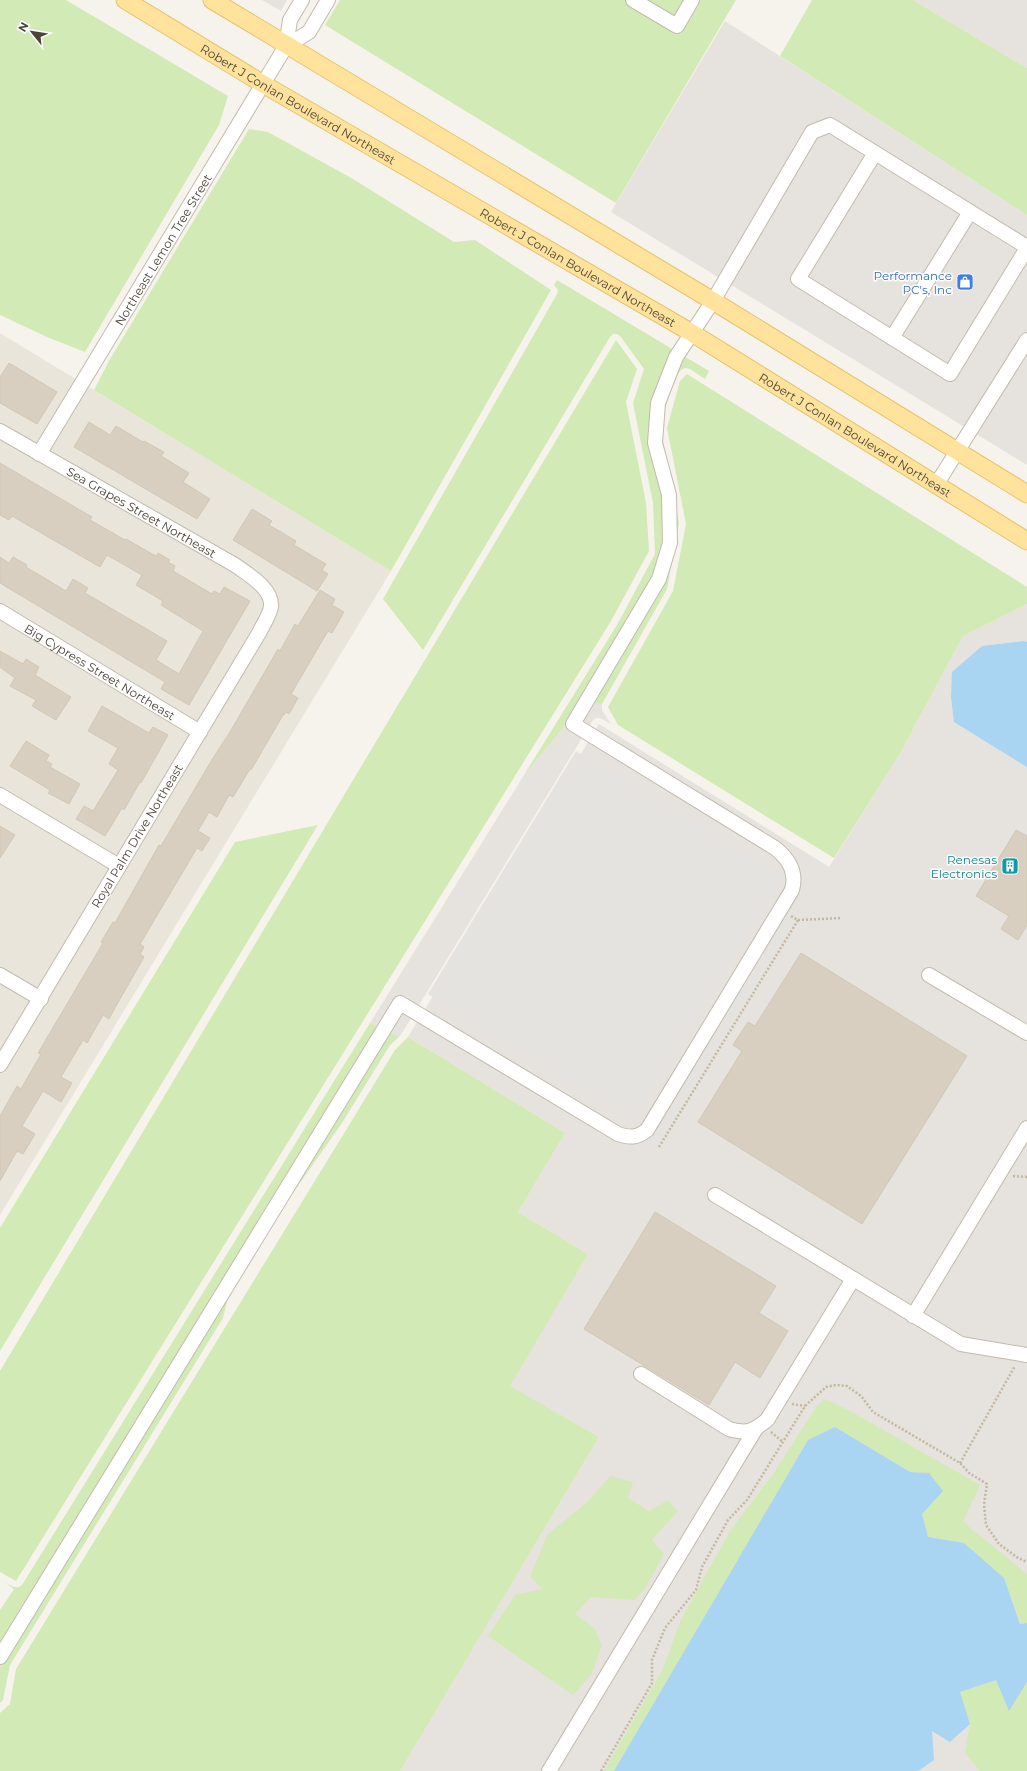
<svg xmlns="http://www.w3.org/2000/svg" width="1027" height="1771" viewBox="0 0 1027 1771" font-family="Montserrat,sans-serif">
<rect width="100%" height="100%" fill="#f6f3ec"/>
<path fill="#eae5da" d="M0 333 391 571 0 1215Z"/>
<path fill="#e6e2dd" d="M262 0H287L281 11Z
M913 0H1027V68Z
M725 21 1027 215V465L611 212Z
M1027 604V1771H400L599 1437 509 1386 588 1254 518 1212 565 1133 408 1037 599 724 829 867 898 757 963 636Z
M584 703 602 704V710L611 724 600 718H596L593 720 402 1033 399 1037 370 1023 524 775Z"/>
<path fill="#d2eab5" d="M0 0H66L228 96 219 125 85 352 47 337 0 315Z
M340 0H736L616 203 325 25Z
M812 0H913L1027 68V215L780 56Z
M249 129 268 132 353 179 454 242 475 240 551 290 391 571 94 390 110 359Z
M557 280 709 371 705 379 690 369 685 368 681 370 674 379 660 425 679 523 667 589 602 704 584 703 524 775 617 625 655 554 653 503 633 403 644 369 621 337 617 334H613L610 337 423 650 383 599 557 294 558 290 554 285Z
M616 340 637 369 626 402 646 503 649 551 611 621 16 1581 0 1572V1371Z
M687 374 1027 587V604L963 636 898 757 834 858 618 725 608 707 673 591 686 524 667 428 680 381Z
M318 825 0 1351V1228L235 842Z
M370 1023 399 1037 390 1045 342 1123 232 1280 223 1318 10 1665 3 1700 0 1703V1610L14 1589 0 1579C7 1583 15 1591 22 1585Z
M408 1037 565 1133 518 1212 588 1254 510 1386 599 1437 400 1771H0V1713L10 1704 16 1669 395 1050Z
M825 1399 852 1412 980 1485 963 1522 1027 1574V1623L1021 1624 1004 1578 964 1543 928 1537 922 1514 929 1473 910 1472 835 1427 808 1440 614 1771H604L662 1671 681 1620 730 1531 774 1473 816 1407Z
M611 1476 633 1482 628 1498 649 1511 668 1500 678 1511 652 1540 664 1554 646 1587 635 1600 591 1597 575 1614 594 1628 602 1645 591 1675 573 1695 488 1636 515 1595 543 1589 530 1577 547 1535 585 1504Z
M996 1680 1009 1711 1027 1682V1771H980L965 1753 970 1724 960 1692Z"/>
<path fill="#e5e3e0" d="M576 751 782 877 631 1118 428 994Z
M781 910 798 920 732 1026 716 1016Z
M706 1032 722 1042 659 1147 641 1135Z"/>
<path fill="#a9d4f2" d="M1024 641 1027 642V767L954 722 951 697 952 672 982 646Z
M835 1427 910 1472 929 1473 943 1491 922 1514 928 1537 964 1543 1004 1578 1020 1624 1027 1623V1682L1009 1711 996 1680 960 1692 970 1724 950 1742 932 1731 934 1760 918 1771H614L808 1440Z"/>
<path fill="#d8cfc1" stroke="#d3c7b4" d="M9 363 57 392 37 424 0 403V377Z
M89 422 110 435 116 426 143 442 144 441 164 452 161 456 189 473 183 482 210 499 197 519 74 447Z
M0 463 92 517 90 520 125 540 126 539 154 555 157 556 158 553 170 560 168 562 175 566 173 571 212 594 214 591 220 594 224 587 250 601 189 705 161 689 165 682 0 583V557L9 563 13 557 27 565 26 567 66 591 73 579 88 588 85 593 167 641 156 660 179 674 203 631 161 605 163 601 136 585 142 575 107 555 100 567 12 516 9 520 0 515Z
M252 509 272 521 269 525 296 541 294 545 326 564 322 570 328 574 317 591 233 540Z
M320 590 335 599 332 605 344 612 332 633 328 631 291 694 298 698 289 714 286 712 284 715H283L251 770 250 769 233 797 229 795 217 817 209 812 198 831 210 838 202 851 197 848 140 944 144 947 140 954 144 957 116 1006 109 1019 103 1015 87 1043 83 1040 61 1077 72 1083 61 1102 43 1091 22 1126 35 1134 23 1154 17 1151 0 1181V1116L17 1086 21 1089 41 1054 38 1053 103 943 101 942 113 922 115 923 159 845 161 846 213 758 230 732 278 649 280 651 295 624 298 626Z
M0 651 23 664 26 659 39 667 35 675 71 697 56 720 32 706 36 700 10 686 15 678 0 667Z
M102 706 149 733 153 727 168 735 141 783 140 782 124 810 122 808 105 836 76 819 84 806 93 811 118 770 109 764 118 748 88 731Z
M26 741 49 755 46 761 52 764 50 767 80 784 69 804 48 793 50 790 10 766Z
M0 826 15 835 0 858Z
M1016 830 1027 836V925L1018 940 1001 929 1009 916 976 896Z
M801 953 967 1056 862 1224 698 1122 742 1051 733 1045 748 1022 755 1026Z
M655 1212 776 1286 759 1313 788 1331 760 1378 735 1362 709 1405 584 1329Z"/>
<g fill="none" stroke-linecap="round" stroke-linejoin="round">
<g stroke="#c2bbae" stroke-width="16">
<g id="minor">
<path d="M302 0 290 20 286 46 309 32 328 0"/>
<path d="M633 0 677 26 692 0"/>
<path d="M875 153 798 279 950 374 1027 248"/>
<path d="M892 338 970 212"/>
<path id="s1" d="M0 431 235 565C247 574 273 588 271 607 269 616 263 625 259 633L0 1065"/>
<path id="s2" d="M39 454 286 46"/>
<path d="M936 485 1027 340"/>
<path id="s3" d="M0 611 200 732"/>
<path d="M0 795 119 866"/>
<path d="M0 975 41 999"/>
<path d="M929 975 1027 1033"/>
<path d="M715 1195 961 1344 1027 1355"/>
<path d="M913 1316 1027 1128"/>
<path d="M641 1374 729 1429C747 1434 752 1432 767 1420L853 1279"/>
<path d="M0 1657 400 1003 618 1134C630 1138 637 1138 647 1130L792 890C797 872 789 859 775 848L573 724 659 579 670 543 669 495 655 443 658 403 676 357 713 301 812 132 830 125 1027 247"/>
<path d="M549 1771 755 1430"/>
</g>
</g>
<g stroke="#e6c16a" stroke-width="19">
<g id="major">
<path id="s4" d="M125 0 263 84 692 333 1027 541"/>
<path d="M212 0 713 301 1027 494"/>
</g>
</g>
<path stroke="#c4b79f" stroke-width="2.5" stroke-dasharray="2 2" stroke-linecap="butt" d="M798 920 842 918
M659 1147 798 920 791 916
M1013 1176 1027 1177
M792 1404 805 1406
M771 1432 783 1442
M960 1463 1015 1366
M601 1771 652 1683V1660L665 1628 696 1590 702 1567 728 1520 747 1500 805 1406 826 1387 836 1385 847 1386 861 1396 873 1412 960 1463 969 1473 987 1484 984 1504 986 1525 999 1544 1018 1558 1027 1562"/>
<use href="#minor" stroke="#fff" stroke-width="14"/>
<use href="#major" stroke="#ffe39c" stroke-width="17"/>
</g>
<defs>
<g id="shop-square" transform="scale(0.9)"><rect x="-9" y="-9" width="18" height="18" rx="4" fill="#3f7fe0" stroke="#fff"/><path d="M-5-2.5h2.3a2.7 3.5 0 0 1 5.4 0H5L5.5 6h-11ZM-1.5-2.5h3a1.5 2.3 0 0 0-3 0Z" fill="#fff"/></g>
<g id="building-square" transform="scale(0.9)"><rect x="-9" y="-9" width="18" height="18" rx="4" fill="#0f9aa8" stroke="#fff"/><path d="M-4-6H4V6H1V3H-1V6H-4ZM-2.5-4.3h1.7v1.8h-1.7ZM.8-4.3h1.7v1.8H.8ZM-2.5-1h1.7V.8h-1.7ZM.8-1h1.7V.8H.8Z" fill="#fff"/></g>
</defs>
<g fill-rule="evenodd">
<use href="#shop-square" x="965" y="282"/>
<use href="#building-square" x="1010" y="866"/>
</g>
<g text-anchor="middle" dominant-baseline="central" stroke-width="3" stroke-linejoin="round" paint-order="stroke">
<g font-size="12" fill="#4b4439" stroke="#fff">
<text stroke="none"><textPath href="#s4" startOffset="202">Robert J Conlan Boulevard Northeast</textPath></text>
<text stroke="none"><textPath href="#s2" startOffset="239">Northeast Lemon Tree Street</textPath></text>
<text stroke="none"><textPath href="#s4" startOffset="526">Robert J Conlan Boulevard Northeast</textPath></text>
<text stroke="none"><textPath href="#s4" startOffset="850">Robert J Conlan Boulevard Northeast</textPath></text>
<text stroke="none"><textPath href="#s1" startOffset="163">Sea Grapes Street Northeast</textPath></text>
<text stroke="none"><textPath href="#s3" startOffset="117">Big Cypress Street Northeast</textPath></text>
<text transform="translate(137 836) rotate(-59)">Royal Palm Drive Northeast</text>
</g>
<g font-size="12" fill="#366cbe" stroke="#fff" text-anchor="end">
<text x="952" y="275">Performance<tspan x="952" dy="14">PC's, Inc</tspan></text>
</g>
<g font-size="12" fill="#0d838f" stroke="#fff" text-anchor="end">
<text x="997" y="859">Renesas<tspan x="997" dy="14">Electronics</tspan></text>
</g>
</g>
<g transform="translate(32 32) rotate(300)" stroke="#ffffff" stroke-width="3" paint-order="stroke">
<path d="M0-3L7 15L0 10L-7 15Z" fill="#4b4439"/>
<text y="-6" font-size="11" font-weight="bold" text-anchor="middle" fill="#4b4439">N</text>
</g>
</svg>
